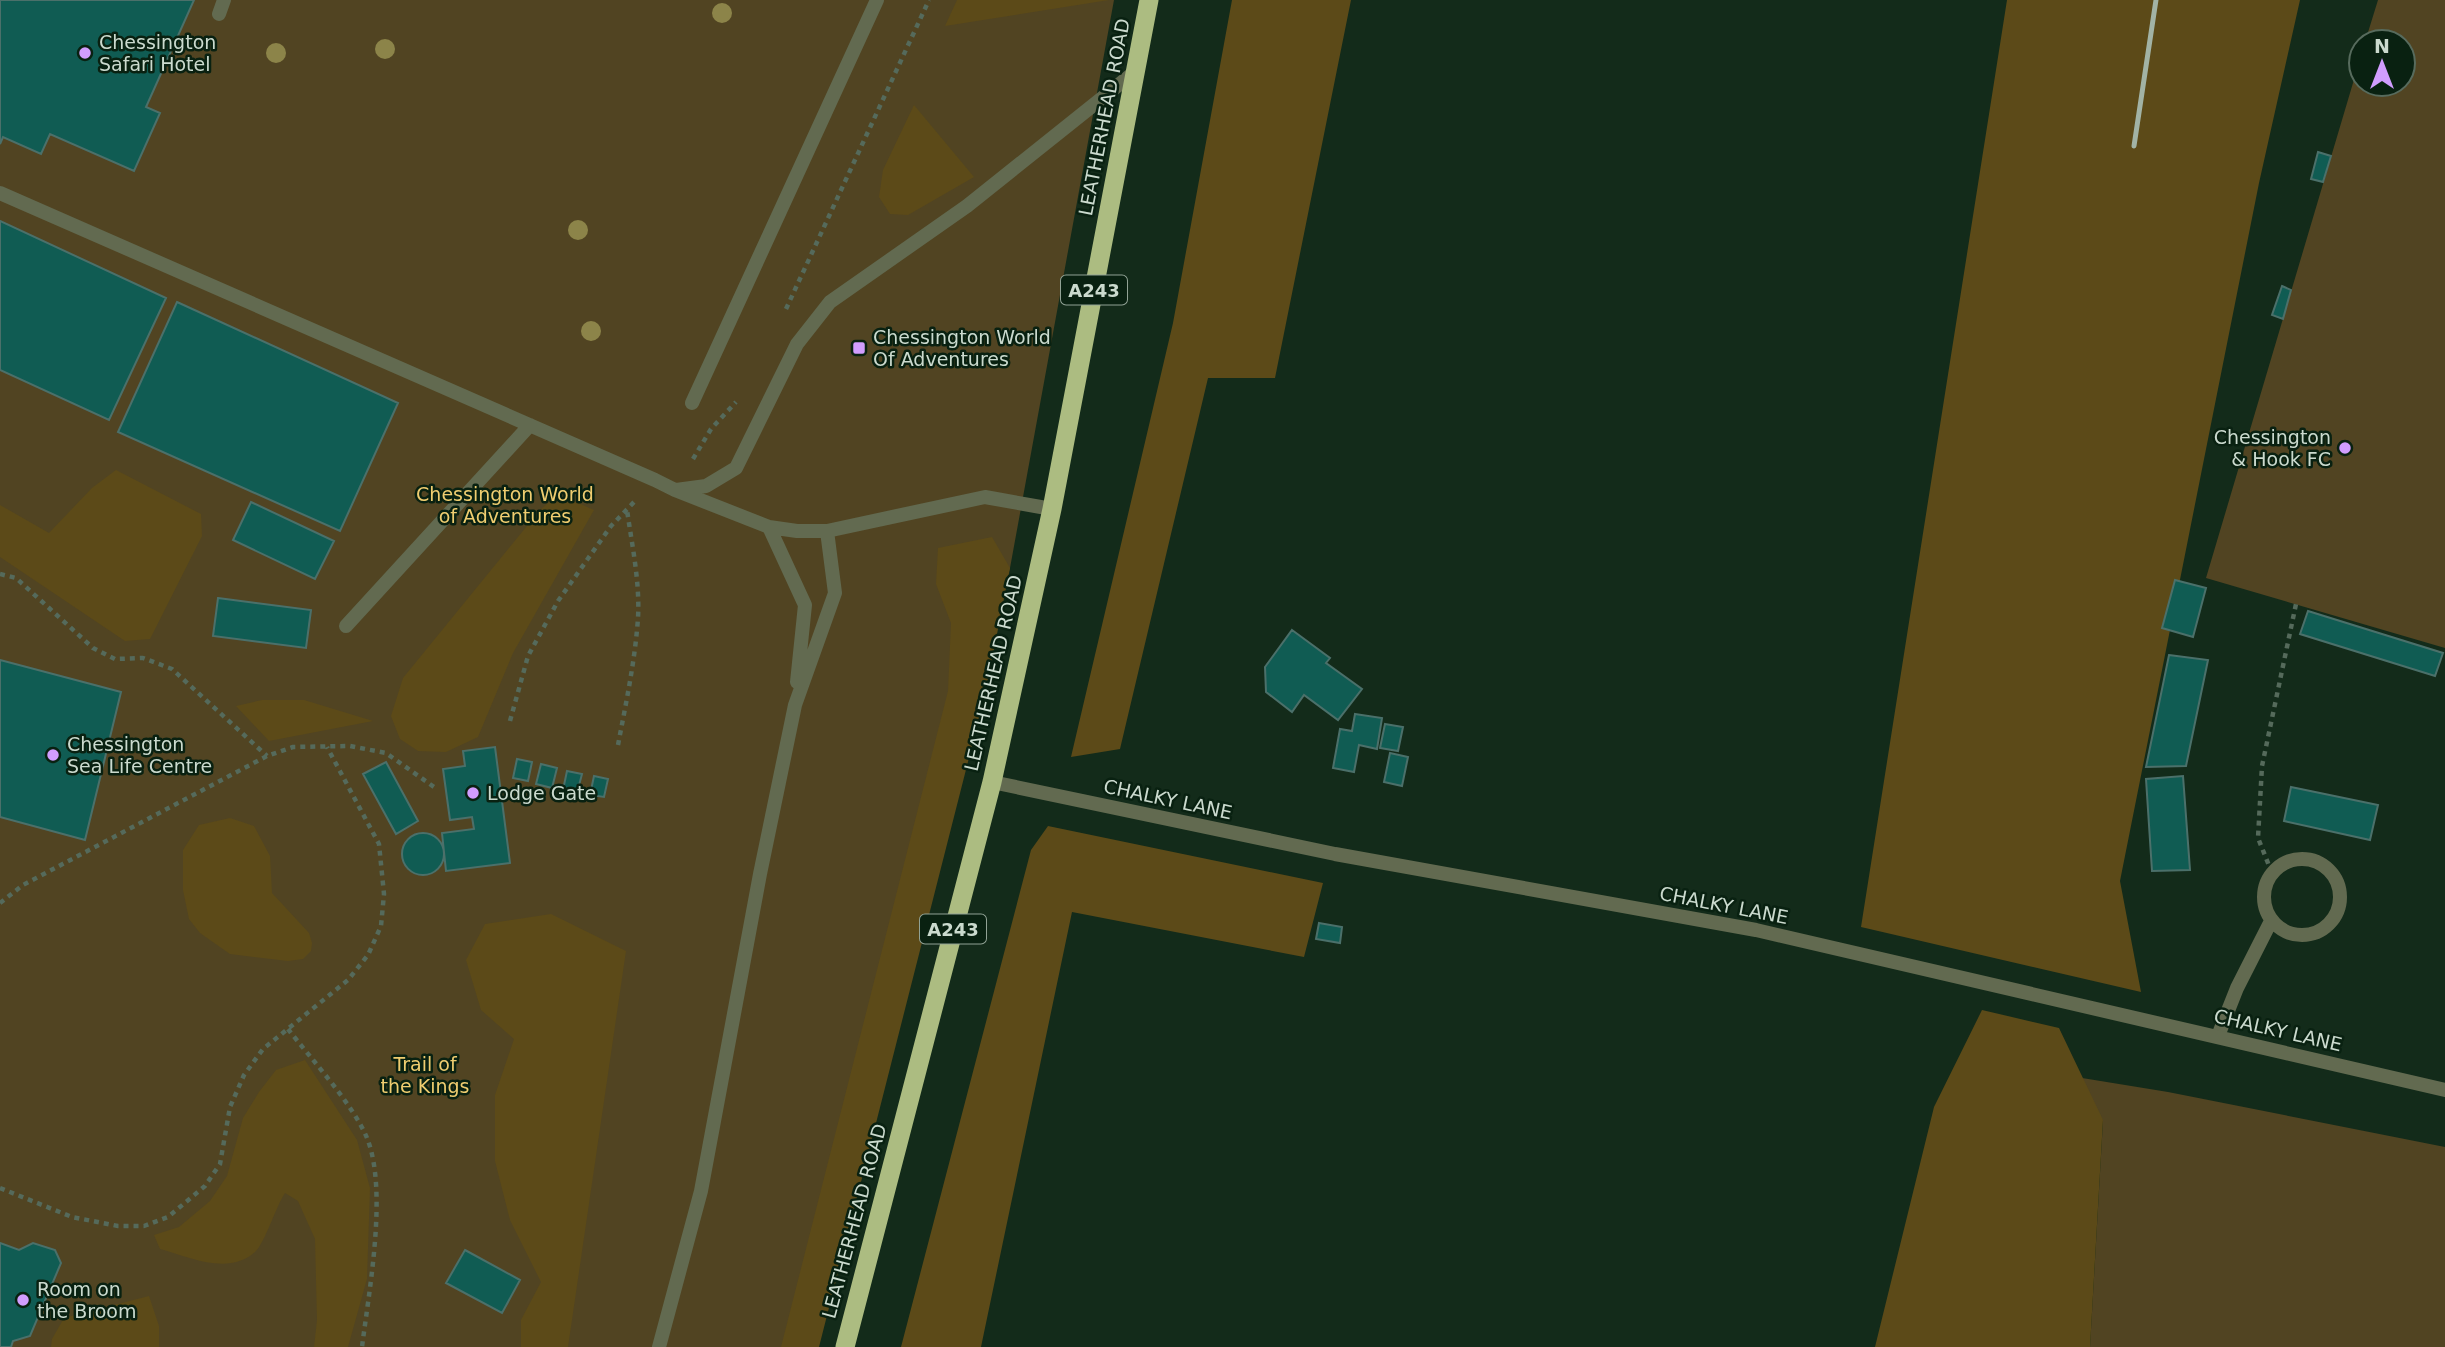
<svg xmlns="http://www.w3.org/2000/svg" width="2445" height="1347" viewBox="0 0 2445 1347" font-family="'DejaVu Sans',sans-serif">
<rect width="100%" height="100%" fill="#132b1a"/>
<path fill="#514422" d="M0 0H1114L1010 568 801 1347H0Z
M2378 0H2445V648L2206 578 2361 56V84H2403V42H2365Z
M2076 1077 2168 1092 2445 1147V1347H2090L2103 1121Z"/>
<path fill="#5c4a18" d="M957 0H1109L945 26Z
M1232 0H1351L1275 378H1208L1120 749 1071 757 1173 323Z
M2007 0H2300L2259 183 2120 881 2141 992 1861 927Z
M914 105 974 177 908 215 890 214 879 197 883 170Z
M116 470 201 514 202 536 150 639 125 641 0 557V505L49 533 92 488Z
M558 494 594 510 513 653 478 737 446 752 418 751 400 739 391 716 403 678 540 510Z
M992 537 1010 568 985 695 819 1347H781L948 691 951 623 936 584 938 548Z
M262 700H304L373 721 269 741 236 706Z
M230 818 254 826 270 856 272 893 309 933 312 943 311 951 303 959 288 961 230 954 200 933 189 919 183 890V850L199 825Z
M1048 826 1323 883 1304 957 1072 912 981 1347H901L1031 850Z
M551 914 626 951 568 1347H521V1320L541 1282 510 1220 495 1161V1095L514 1039 481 1010 466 960 485 924Z
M1982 1010 2059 1028 2103 1120 2090 1347H1875L1934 1107Z
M305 1060 357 1140 370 1188 367 1279 348 1347H314L317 1320 315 1239 298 1201 285 1193C276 1206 265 1243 255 1252 228 1276 190 1257 160 1249L154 1235 179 1227 210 1201 227 1176 243 1118 259 1092 276 1070Z
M149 1296 159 1326V1347H51L52 1339 64 1318Z"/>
<path fill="#105c53" stroke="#4b706a" stroke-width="2" d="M0 0H194L146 107 160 113 134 171 50 134 41 154 3 137 0 144Z
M2318 152 2331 156 2323 182 2311 179Z
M0 221 166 298 109 420 0 370Z
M2282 286 2291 290 2283 319 2272 315Z
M177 302 398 403 340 531 118 432Z
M251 502 334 541 315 579 233 540Z
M2175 580 2206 588 2193 637 2162 628Z
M218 598 311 610 306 648 213 636Z
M2308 611 2443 653 2435 676 2300 634Z
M1292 630 1330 658 1326 663 1362 689 1338 720 1304 695 1292 712 1266 692 1265 667Z
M2169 655 2208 660 2186 766 2146 767Z
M0 660 121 692 85 840 0 817Z
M1355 714 1382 718 1377 749 1359 745 1354 772 1333 768 1340 729 1352 731Z
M1385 724 1403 727 1398 751 1380 748Z
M495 747 510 863 446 871 442 833 474 829 472 817 450 820 443 769 465 766 463 751Z
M1390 753 1408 757 1402 786 1384 782Z
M517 759 532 762 528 781 513 778Z
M386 762 418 821 396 834 363 774Z
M541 764 557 768 552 788 536 784Z
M567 771 582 774 577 793 563 790Z
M594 776 608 779 604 797 590 795Z
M2183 776 2190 870 2152 871 2146 779Z
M2291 787 2378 805 2370 840 2284 821Z
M402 854a21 21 0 1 1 42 0a21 21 0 1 1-42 0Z
M1319 923 1342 927 1340 943 1316 939Z
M0 1243 19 1250 33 1243 55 1250 61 1263 30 1336 13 1341 11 1347H0Z
M465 1250 520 1280 502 1313 446 1283Z"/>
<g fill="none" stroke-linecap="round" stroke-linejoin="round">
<path stroke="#556a5b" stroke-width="4.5" stroke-dasharray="5 5" stroke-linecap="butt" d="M786 309 929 0
M693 459 711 429 736 402
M0 574 16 578 93 648 115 659 143 658 172 669 267 756
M510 721 528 656 558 601 611 526 636 500
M618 745C626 703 635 661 638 618 640 582 632 545 627 510
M2272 873 2258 838 2262 766 2296 604
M0 903 23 885 267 756 293 747 350 746 386 753 434 787
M288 1029C311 1059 353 1104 367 1138 388 1190 369 1291 362 1347
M0 1188 72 1217 118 1226H144L168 1217 205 1186 220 1164 230 1107 244 1075 263 1049 348 980 368 955 381 926 384 894 379 844 327 747"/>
<path stroke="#626a50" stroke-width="14" d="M219 14 224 0
M0 193 655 480 675 490 769 527 797 531H827L985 497 1052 509
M692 403 877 0
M676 490 706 486 736 468 797 344 830 302 967 206 1136 71
M769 527 805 605 797 682
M346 626 530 425
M2264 897a38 38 0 1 1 76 0a38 38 0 1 1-76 0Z
M2218 1036 2237 988 2271 921
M659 1347 701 1191 760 874 795 705 835 593 827 531"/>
<path stroke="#626a50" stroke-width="14" d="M992 782 1335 854 1756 930 2445 1090"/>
<path stroke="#acbc81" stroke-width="19" d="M845 1347 992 782 1052 509 1149 0"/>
<path stroke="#a2b3a5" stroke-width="5" d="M2134 146 2156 0"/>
</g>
<g fill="#8c8449">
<circle cx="722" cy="13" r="10"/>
<circle cx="385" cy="49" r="10"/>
<circle cx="276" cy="53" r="10"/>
<circle cx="578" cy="230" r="10"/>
<circle cx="591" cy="331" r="10"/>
</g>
<g fill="#d19dfe" stroke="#092111" stroke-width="2.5">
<circle cx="85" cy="53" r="7"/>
<rect x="852" y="341" width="14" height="14" rx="3.5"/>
<circle cx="2345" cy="448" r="7"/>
<circle cx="53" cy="755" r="7"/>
<circle cx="473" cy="793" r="7"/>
<circle cx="23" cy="1300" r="7"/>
</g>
<g text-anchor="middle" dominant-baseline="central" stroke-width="5" stroke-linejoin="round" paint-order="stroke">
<g fill="#092111" stroke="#91a295" stroke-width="2">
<rect x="1061" y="275.5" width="66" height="29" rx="5"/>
<rect x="920" y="914.5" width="66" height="29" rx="5"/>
</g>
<g font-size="18" font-weight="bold" fill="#cbdace">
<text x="1094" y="290">A243</text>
<text x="953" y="929">A243</text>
</g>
<g font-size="19" fill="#cbdace" stroke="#092111" text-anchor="start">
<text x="99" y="42">Chessington<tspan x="99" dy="22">Safari Hotel</tspan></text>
<text x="873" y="337">Chessington World<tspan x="873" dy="22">Of Adventures</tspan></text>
<text x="2331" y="437" text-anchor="end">Chessington<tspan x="2331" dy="22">&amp; Hook FC</tspan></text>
<text x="67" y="744">Chessington<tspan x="67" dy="22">Sea Life Centre</tspan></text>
<text x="487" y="793">Lodge Gate</text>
<text x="37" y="1289">Room on<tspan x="37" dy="22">the Broom</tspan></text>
</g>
<g font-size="19" fill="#cbdace" stroke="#092111">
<text transform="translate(1104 117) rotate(-79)">LEATHERHEAD ROAD</text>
<text transform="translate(993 673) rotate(-77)">LEATHERHEAD ROAD</text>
<text transform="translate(1168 799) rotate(12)">CHALKY LANE</text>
<text transform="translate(1724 905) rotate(11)">CHALKY LANE</text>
<text transform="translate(2278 1030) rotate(13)">CHALKY LANE</text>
<text transform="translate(854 1221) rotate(-75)">LEATHERHEAD ROAD</text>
</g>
<g font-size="19" fill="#efcd70" stroke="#092111">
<text x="505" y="494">Chessington World<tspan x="505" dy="22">of Adventures</tspan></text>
<text x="425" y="1064">Trail of<tspan x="425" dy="22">the Kings</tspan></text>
</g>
</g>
<g transform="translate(2382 63)"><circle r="33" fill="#092111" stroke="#576b5d" stroke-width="2"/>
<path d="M0-5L12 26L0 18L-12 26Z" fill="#d19dfe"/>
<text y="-10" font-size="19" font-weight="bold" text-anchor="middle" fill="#cbdace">N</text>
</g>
</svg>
